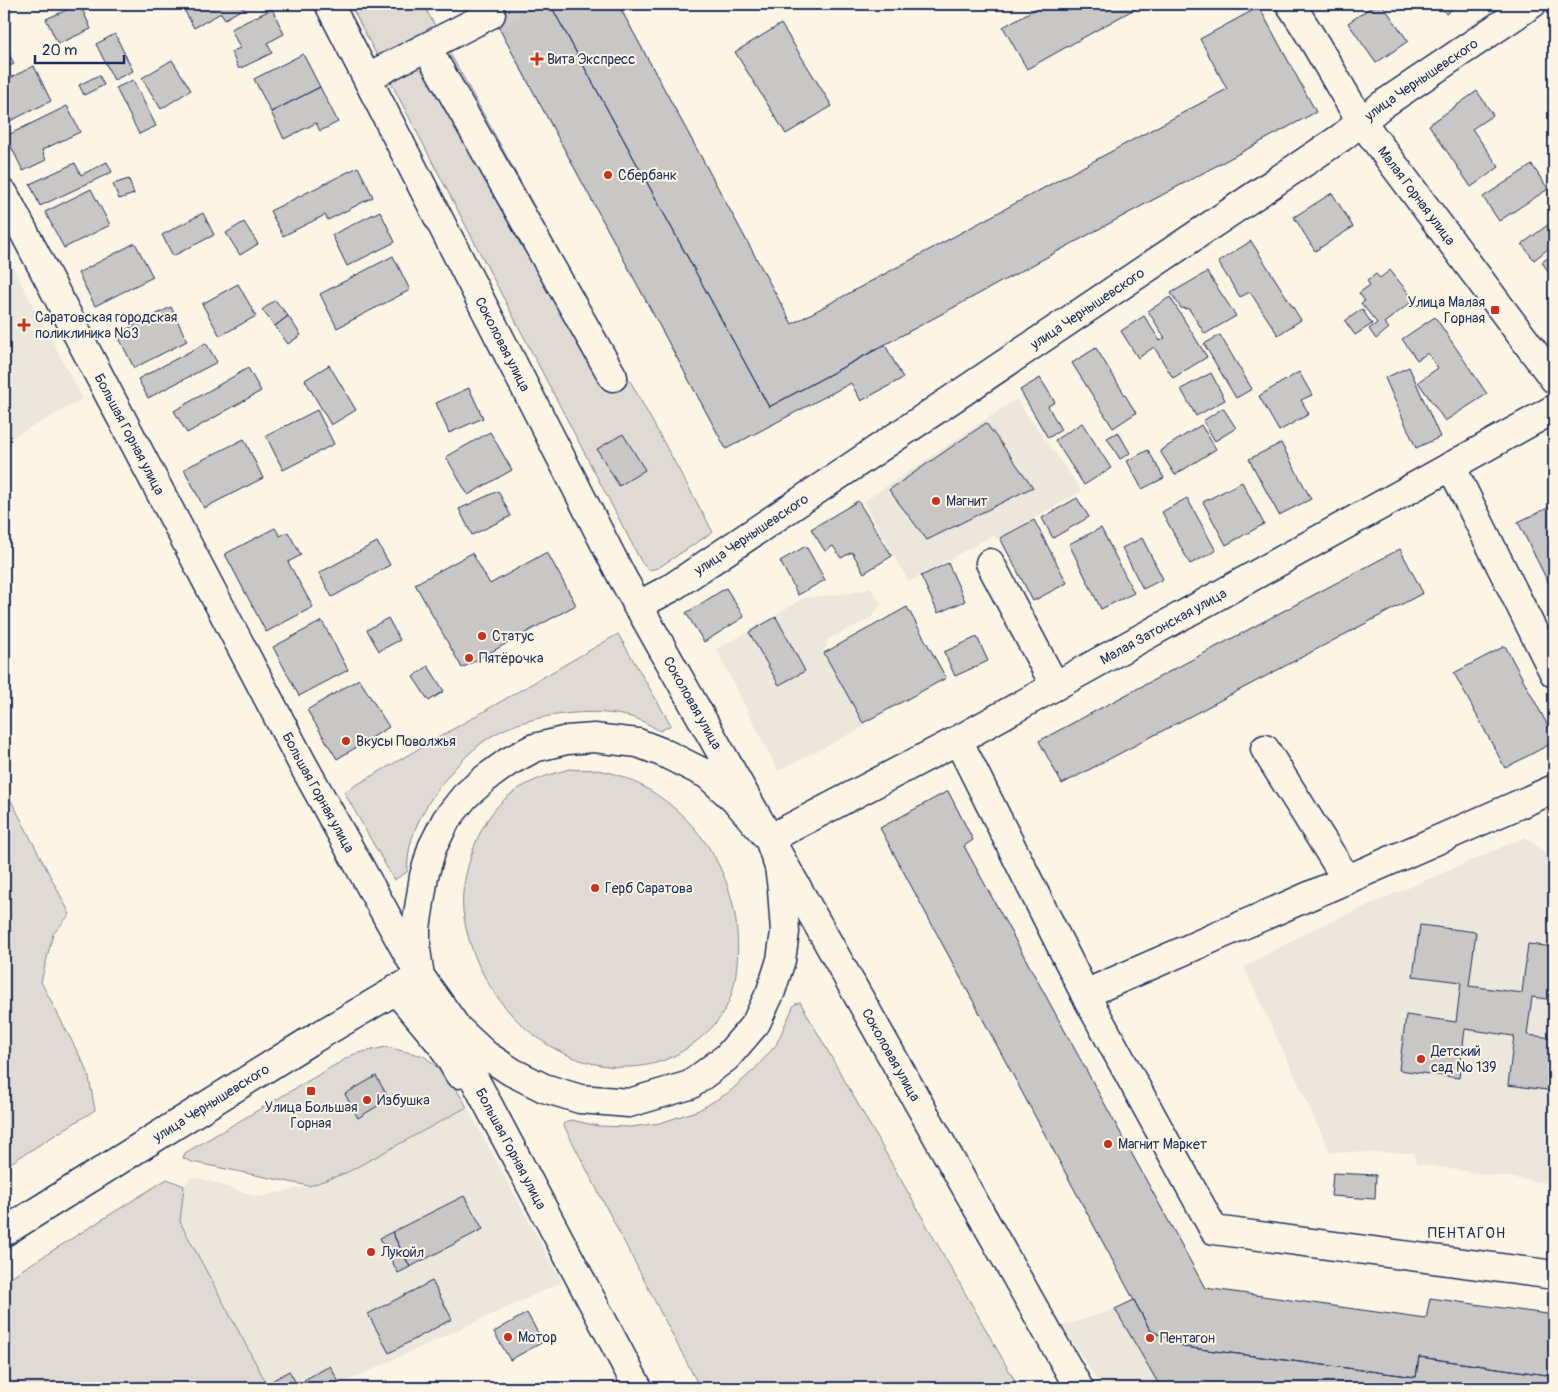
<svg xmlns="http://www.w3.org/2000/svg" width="1558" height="1392" viewBox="0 0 1558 1392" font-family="Pangolin,sans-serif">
<rect width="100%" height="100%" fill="#fcf5e5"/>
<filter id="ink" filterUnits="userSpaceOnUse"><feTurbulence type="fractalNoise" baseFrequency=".02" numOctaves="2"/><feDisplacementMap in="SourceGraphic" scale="10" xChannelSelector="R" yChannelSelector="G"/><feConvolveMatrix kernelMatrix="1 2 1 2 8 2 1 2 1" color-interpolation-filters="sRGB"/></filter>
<g filter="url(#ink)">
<path fill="#ece7dc" d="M4 251 83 399 4 442Z
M1016 399 1082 491 997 539 993 535 909 582 863 502Z
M870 588 882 604 871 618 828 639 824 652 864 727 778 771 716 649 758 627 803 598 850 593Z
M1525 837 1554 859V1184L1416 1164 1414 1153 1330 1152 1244 967 1309 931Z
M467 1107 562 1282 332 1388H309L304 1380 288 1388H269L179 1222 184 1186 190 1178H200L259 1197 309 1186 346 1173Z
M1134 1300 1419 1357 1554 1376V1388H1102L1062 1326 1115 1309Z"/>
<path fill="#dfdbd4" stroke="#7d8599" d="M350 4H423L713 532 658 568 649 570 642 563Z
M618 634 671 725 660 731C654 728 647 723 640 720 599 704 518 714 483 742 452 766 419 807 410 846 408 854 408 864 407 872L394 880 344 792Z
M569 769C578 770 587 769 596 770 616 772 637 782 654 793 718 835 747 905 735 980 729 1014 711 1032 684 1050 665 1063 642 1068 619 1067 538 1064 473 990 463 911 461 891 466 872 472 853 479 831 492 808 511 794 528 781 548 775 569 769Z
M4 787 70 914 53 934 41 982 88 1072 95 1110 4 1167Z
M800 1002 1019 1388H700L563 1124 571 1120 598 1126 631 1127 660 1123 699 1110 728 1093 754 1070 776 1045 794 1005Z
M386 1047 424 1056 451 1080 467 1107 346 1173 309 1186 192 1162 183 1158 185 1153 354 1054Z
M167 1179 184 1186 180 1222 269 1388H4V1281Z"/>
<path fill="#c8c7c6" stroke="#1b2f5e" d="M80 4 91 29 58 44 46 19Z
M181 4H242L244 8 225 19 221 13 194 28Z
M486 4H550L769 407 885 345 903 378 861 401 851 383 726 449Z
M550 4H618L792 324 1227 89 1200 39 1259 7 1316 112 769 407Z
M1044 4H1136L1138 7 1027 69 1003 27Z
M1376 4H1382L1408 41 1376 63 1348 23Z
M1439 4H1456L1457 5 1446 14Z
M272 9 284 34 267 43 272 53 239 69 231 52 240 48 231 29Z
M781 24 832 106 786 134 735 52Z
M115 34 133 71 114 80 96 44Z
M4 43 14 64 4 69Z
M303 54 320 87 271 112 254 79Z
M172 60 191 90 161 109 142 78Z
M34 66 51 101 4 124V81Z
M99 75 104 85 84 95 79 85Z
M133 80 156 126 139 134 116 88Z
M320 87 338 122 320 131 316 123 284 139 271 112Z
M1477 91 1493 115 1472 129 1499 167 1471 187 1429 125Z
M67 106 80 132 42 150 46 160 23 171 6 136Z
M107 162 112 172 40 206 30 184 75 163 81 175Z
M1532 165 1548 189 1499 221 1483 197Z
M358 167 373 197 328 220 325 215 283 236 270 211Z
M129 179 134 194 119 199 113 184Z
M91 189 110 225 64 248 45 212Z
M1332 193 1353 227 1315 251 1294 217Z
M380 211 395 242 347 266 332 235Z
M203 213 214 235 173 256 162 235Z
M244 222 258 244 240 255 226 233Z
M1549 224 1554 230V244L1534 260 1522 244Z
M1251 241 1301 320 1278 335 1250 292 1240 297 1218 262Z
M135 243 153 277 95 306 78 273Z
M1554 254V280L1542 262Z
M393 256 410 290 337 328 320 294Z
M1390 270 1414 300 1384 323 1389 328 1376 339 1369 329 1377 323 1361 303 1365 301 1359 293 1370 285 1367 281 1376 274 1380 278Z
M1207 272 1236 316 1205 334 1189 309 1181 308 1171 293Z
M238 284 256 316 220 336 202 304Z
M1170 297 1207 357 1173 378 1154 347 1138 358 1121 331 1144 316 1160 341 1165 338 1148 311Z
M275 300 288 316 275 326 262 310Z
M171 307 187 341 134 368 117 334Z
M1362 309 1372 324 1355 335 1345 321Z
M288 316 301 335 288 344 275 326Z
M1435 317 1487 394 1445 421 1418 382 1438 368 1428 353 1417 360 1402 339Z
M1220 335 1252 389 1236 398 1204 344Z
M206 343 217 362 148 398 138 379Z
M1096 348 1136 413 1113 428 1072 363Z
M329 365 356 410 331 425 305 380Z
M1409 367 1440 437 1416 448 1385 378Z
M248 368 261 391 187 433 174 411Z
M1299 372 1312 395 1301 400 1309 414 1279 431 1259 396Z
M1211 373 1225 400 1196 416 1181 389Z
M1040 378 1055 402 1048 406 1061 430 1048 438 1020 390Z
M469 388 483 418 449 433 436 403Z
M1223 408 1236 428 1215 441 1203 421Z
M317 410 334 444 283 470 266 436Z
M986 423 1033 487 927 540 889 490Z
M1082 423 1111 468 1084 485 1055 440Z
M1201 425 1216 449 1175 475 1160 451Z
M490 432 512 470 468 495 446 457Z
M1118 432 1130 453 1120 459 1107 438Z
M623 434 645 470 619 486 597 449Z
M244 439 263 478 204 508 184 469Z
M1281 443 1311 499 1279 515 1249 459Z
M1148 450 1164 478 1142 489 1127 461Z
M1242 482 1264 524 1226 545 1203 502Z
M498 491 511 516 472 535 459 509Z
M1077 498 1089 517 1053 538 1042 518Z
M1187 498 1216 551 1190 564 1162 512Z
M858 501 892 556 864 573 852 552 841 558 833 546 825 551 811 529Z
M1554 505V594L1518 522Z
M1034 520 1067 583 1033 601 1000 538Z
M275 528 280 536 288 532 301 555 288 562 313 607 266 632 225 554Z
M1101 528 1134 593 1101 609 1069 544Z
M1142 538 1163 579 1143 589 1122 548Z
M377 542 390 565 332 597 319 573Z
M806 546 825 580 798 595 780 561Z
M1400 549 1423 593 1062 784 1039 741Z
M547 552 576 605 462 668 415 584 472 553 490 584Z
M948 563 965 601 938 613 921 576Z
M726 588 744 617 704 642 686 613Z
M907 607 946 678 863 723 824 653Z
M776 617 805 671 779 685 749 632Z
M388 618 400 640 379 651 367 630Z
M322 621 348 670 299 696 273 647Z
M977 637 988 661 955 676 944 652Z
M1505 646 1554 737V742L1505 768 1454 673Z
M428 666 444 691 429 701 413 677Z
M359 679 389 727 337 759 307 710Z
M948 791 973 840 964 846 1205 1288 1426 1319 1430 1298 1554 1315V1376L1419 1357 1416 1377 1184 1347 1150 1330 880 828Z
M1420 925 1476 932 1469 986 1522 993 1528 944 1554 947V1000L1532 997 1527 1035 1554 1038V1091L1508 1085 1514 1036 1465 1029 1459 1078 1399 1070 1406 1015 1456 1022 1461 982 1413 976Z
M376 1076 389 1099 358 1118 345 1094Z
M1333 1173 1376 1175 1375 1199 1331 1196Z
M464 1196 483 1229 410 1267 392 1232Z
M392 1232 410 1267 398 1273 380 1238Z
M432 1281 452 1319 389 1353 368 1314Z
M1134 1300 1150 1330 1184 1347 1416 1377 1419 1357 1554 1376V1388H1161L1115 1309Z
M527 1313 543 1342 510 1360 494 1332Z
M330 1366 340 1384 332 1388H309L304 1380Z
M289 1371 295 1381 281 1388H273L270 1382Z"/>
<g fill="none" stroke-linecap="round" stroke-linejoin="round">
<path stroke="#cfcdca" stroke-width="28" stroke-dasharray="28 14" stroke-linecap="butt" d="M491 14 516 4"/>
<g stroke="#1b2f5e" stroke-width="31">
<g id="minor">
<path id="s1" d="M1290 4C1316 41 1336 82 1361 121L1554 379"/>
<path d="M427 48 613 377"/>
<path d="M368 77 491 14"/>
<path d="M1451 466 1554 673"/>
<path d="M990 563 1055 686"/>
<path id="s2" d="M637 606 671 588 1342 137 1382 105 1532 4"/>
<path d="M958 740 1085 994 1214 1230 1554 1275"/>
<path d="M1265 749 1347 880"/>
<path id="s3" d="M769 839 958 740 1554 409"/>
<path d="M395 989 442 1045 459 1074"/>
<path d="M1085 994 1554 789"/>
</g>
</g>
<g stroke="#1b2f5e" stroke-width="31">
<g id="major">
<path id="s4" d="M329 4 622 577 1079 1388"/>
<path id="s5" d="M4 194 301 761 420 976 638 1388"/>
<path d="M594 738 638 743 664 753 708 775 738 803 769 839 779 867 782 889 785 932 781 960 771 991 756 1023 727 1057 690 1085 629 1103 580 1099 544 1088 512 1072 486 1055 457 1028 420 976 416 950V928L424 876 432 848 446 820 465 796 486 778 508 762 534 748 567 740Z"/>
<path id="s6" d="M4 1232 308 1042 420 976"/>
</g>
</g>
<use href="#minor" stroke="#fcf5e5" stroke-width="28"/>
<use href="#major" stroke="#fcf5e5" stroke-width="28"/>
</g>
</g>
<g fill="#c8321e" stroke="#fcf5e5" stroke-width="2">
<path d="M534.5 51.5h5v5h5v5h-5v5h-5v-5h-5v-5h5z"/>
<circle cx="608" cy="175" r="5"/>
<rect x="1490" y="305" width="10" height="10" rx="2.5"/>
<path d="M21.5 317.5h5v5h5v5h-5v5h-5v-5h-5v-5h5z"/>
<circle cx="936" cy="501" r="5"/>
<circle cx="482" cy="636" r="5"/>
<circle cx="469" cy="658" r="5"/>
<circle cx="346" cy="741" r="5"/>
<circle cx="595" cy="888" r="5"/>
<circle cx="1421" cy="1059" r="5"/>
<rect x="306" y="1086" width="10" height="10" rx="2.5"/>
<circle cx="367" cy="1100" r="5"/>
<circle cx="1108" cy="1144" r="5"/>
<circle cx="371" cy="1252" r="5"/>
<circle cx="508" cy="1337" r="5"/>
<circle cx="1150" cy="1338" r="5"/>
</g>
<g text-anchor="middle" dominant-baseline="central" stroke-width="4" stroke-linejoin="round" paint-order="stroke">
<g font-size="14" fill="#1b2f5e" stroke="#fcf5e5" text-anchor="start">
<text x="547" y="59">Вита Экспресс</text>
<text x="618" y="175">Сбербанк</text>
<text x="1485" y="302" text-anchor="end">Улица Малая<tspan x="1485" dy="16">Горная</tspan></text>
<text x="35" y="317">Саратовская городская<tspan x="35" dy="16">поликлиника №3</tspan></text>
<text x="946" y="501">Магнит</text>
<text x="492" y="636">Статус</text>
<text x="479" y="658">Пятёрочка</text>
<text x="356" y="741">Вкусы Поволжья</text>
<text x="605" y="888">Герб Саратова</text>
<text x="1431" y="1051">Детский<tspan x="1431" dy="16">сад № 139</tspan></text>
<text x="377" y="1100">Избушка</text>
<text x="311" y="1107" text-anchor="middle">Улица Большая<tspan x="311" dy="16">Горная</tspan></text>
<text x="1118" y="1144">Магнит Маркет</text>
<text x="381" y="1252">Лукойл</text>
<text x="518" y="1337">Мотор</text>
<text x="1160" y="1338">Пентагон</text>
</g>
<g font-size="14" fill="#1b2f5e" stroke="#fcf5e5">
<text stroke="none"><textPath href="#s2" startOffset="945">улица Чернышевского</textPath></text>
<text stroke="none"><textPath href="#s1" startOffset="230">Малая Горная улица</textPath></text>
<text stroke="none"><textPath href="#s2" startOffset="540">улица Чернышевского</textPath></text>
<text stroke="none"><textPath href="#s4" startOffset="382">Соколовая улица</textPath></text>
<text stroke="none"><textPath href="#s5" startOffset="271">Большая Горная улица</textPath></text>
<text stroke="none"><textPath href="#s2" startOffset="135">улица Чернышевского</textPath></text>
<text stroke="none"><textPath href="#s3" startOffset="448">Малая Затонская улица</textPath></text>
<text stroke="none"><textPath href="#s4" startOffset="788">Соколовая улица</textPath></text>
<text stroke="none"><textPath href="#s5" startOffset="676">Большая Горная улица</textPath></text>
<text stroke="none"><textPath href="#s4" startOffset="1192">Соколовая улица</textPath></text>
<text stroke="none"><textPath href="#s6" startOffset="244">улица Чернышевского</textPath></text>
<text stroke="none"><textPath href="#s5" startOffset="1081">Большая Горная улица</textPath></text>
</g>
<g font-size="15" letter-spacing="1" fill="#1b2f5e" stroke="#fcf5e5">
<text x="1467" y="1233">ПЕНТАГОН</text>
</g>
</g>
<rect width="1558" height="1392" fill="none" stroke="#fcf5e5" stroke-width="20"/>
<rect x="10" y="10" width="1538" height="1372" fill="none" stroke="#1b2f5e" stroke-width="2" filter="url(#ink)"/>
<path d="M35 55v8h89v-8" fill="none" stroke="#1b2f5e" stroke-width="2.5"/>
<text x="42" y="55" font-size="15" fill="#1b2f5e" stroke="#fcf5e5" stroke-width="4" paint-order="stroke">20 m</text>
</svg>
